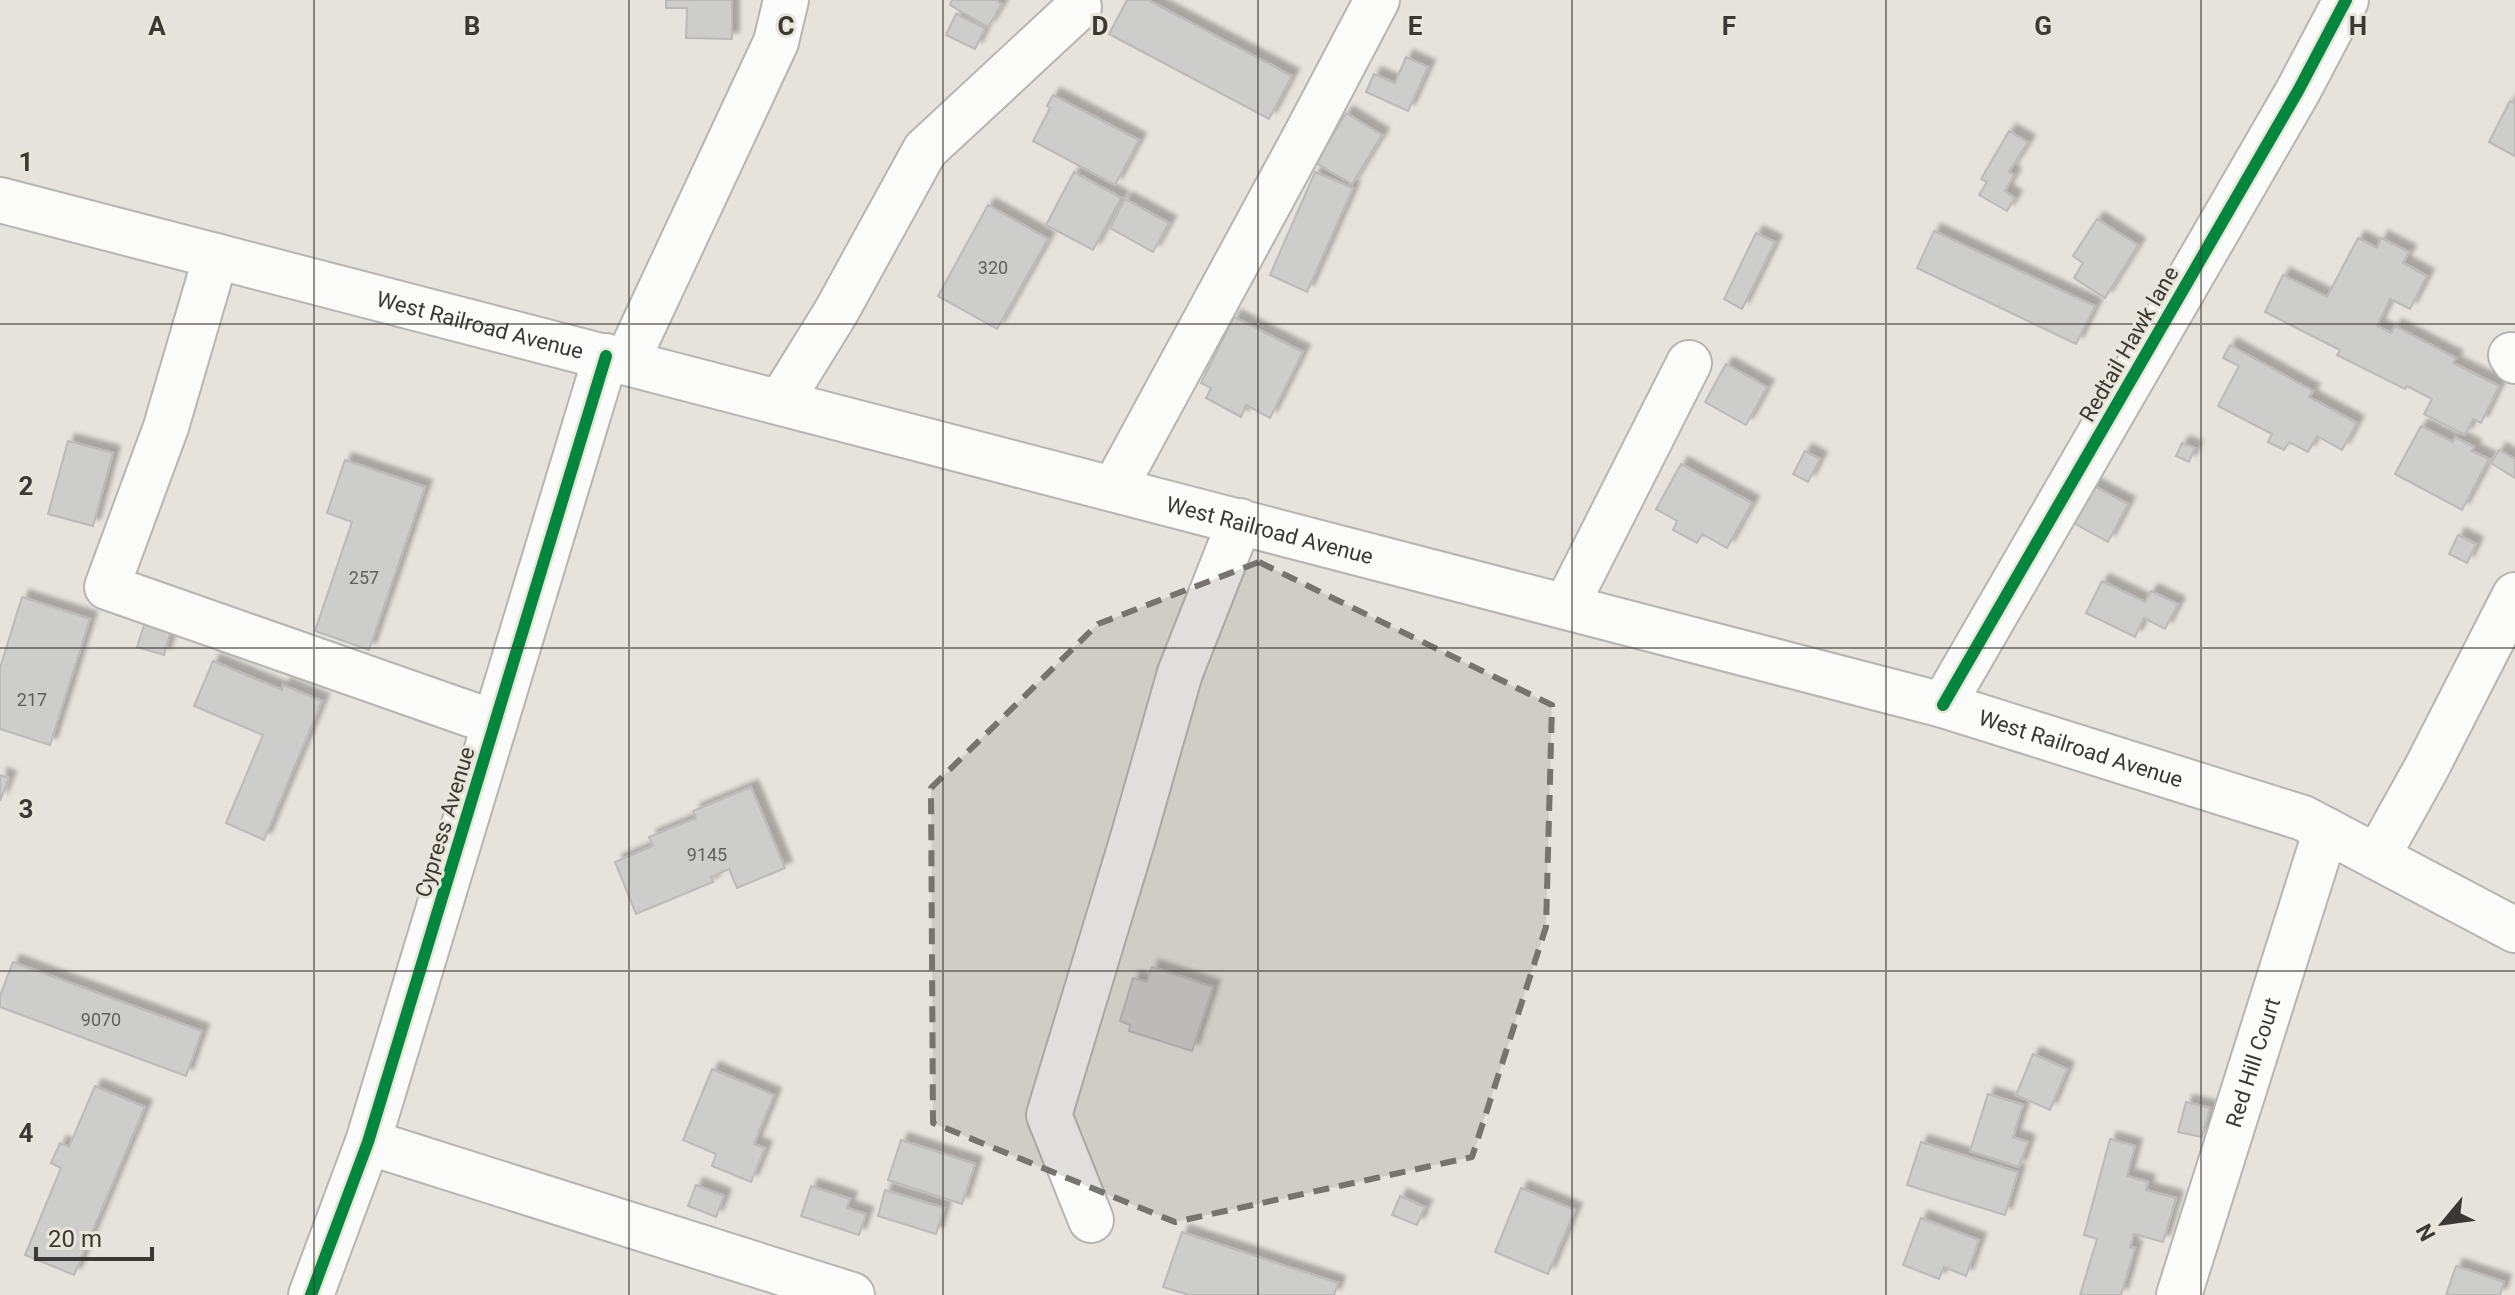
<svg xmlns="http://www.w3.org/2000/svg" width="2515" height="1295" viewBox="0 0 2515 1295" font-family="Roboto,sans-serif">
<defs>
<filter id="shadow"><feDropShadow dx="7" dy="-7" stdDeviation="2" flood-color="#0004"/></filter>
</defs>
<rect width="100%" height="100%" fill="#e6e3dc"/>
<path fill="#cdcdcc" stroke="#bbbab9" stroke-width="2" filter="url(#shadow)" d="M666 0H732V39L686 38 687 8H666Z
M952 0H995L1002 4 988 27 950 5Z
M1127 0H1148L1292 76 1269 119 1109 34Z
M956 14 985 28 975 49 946 35Z
M1406 57 1428 67 1408 111 1366 92 1374 74 1395 83Z
M1053 95 1139 140 1115 185 1033 141 1050 108 1047 106Z
M2510 101 2515 104V156L2489 142Z
M1346 113 1382 135 1352 184 1316 163Z
M2009 131 2028 142 2009 172 2014 175 2005 191 2015 198 2007 211 1979 195 1987 182 1981 179Z
M1074 172 1121 198 1093 250 1046 225Z
M1315 172 1353 188 1307 292 1270 275Z
M1125 199 1169 223 1153 252 1110 228Z
M988 205 1048 239 997 329 938 296Z
M2097 219 2138 245 2105 298 2074 278 2083 263 2073 256Z
M1934 231 2095 306 2076 344 1917 268Z
M1756 233 1775 242 1742 309 1724 299Z
M2358 238 2377 248 2381 238 2409 252 2403 263 2427 276 2410 309 2390 299 2377 326 2391 333 2395 326 2456 358 2453 363 2499 386 2481 423 2473 419 2465 435 2424 414 2432 399 2407 386 2405 389 2337 355 2340 350 2265 312 2283 275 2327 297Z
M1234 317 1303 352 1270 418 1246 405 1241 417 1206 398 1211 388 1201 383Z
M2230 345 2313 391 2309 397 2357 423 2342 450 2317 436 2308 452 2289 442 2284 450 2268 442 2272 434 2218 406 2239 366 2223 358Z
M1726 364 1767 387 1746 425 1705 402Z
M2421 426 2453 442 2455 437 2474 447 2472 451 2489 459 2462 510 2395 474Z
M68 441 113 453 93 526 48 514Z
M2182 443 2195 448 2189 462 2176 456Z
M2499 450 2515 459V478L2491 463Z
M1805 451 1820 459 1808 482 1793 474Z
M345 460 425 487 369 650 315 631 352 522 327 513Z
M1681 464 1752 503 1727 548 1702 534 1697 543 1673 530 1677 521 1656 509Z
M2092 485 2128 504 2108 542 2072 522Z
M2458 535 2476 544 2467 563 2449 554Z
M2102 581 2145 602 2151 591 2178 604 2165 629 2144 618 2135 637 2086 613Z
M22 597 90 619 50 745 0 729V668Z
M147 616 173 623 164 655 137 647Z
M213 661 282 690 283 685 322 701 264 840 226 823 263 735 194 706Z
M0 775 9 778 0 801Z
M751 787 785 868 737 888 729 869 711 877 713 882 636 914 615 862 653 846 649 837 696 818 693 811Z
M13 962 202 1031 186 1076 0 1007V996Z
M1152 967 1213 987 1192 1051 1129 1031 1130 1025 1120 1021 1133 978 1147 982Z
M2033 1054 2067 1069 2050 1110 2016 1095Z
M712 1069 774 1095 754 1144 765 1148 751 1182 712 1166 716 1154 683 1140Z
M95 1086 145 1107 74 1275 25 1255 61 1168 51 1163 60 1143 69 1147Z
M1988 1094 2023 1105 2013 1137 2028 1142 2019 1167 1970 1151Z
M2186 1102 2210 1108 2202 1137 2178 1132Z
M2110 1139 2135 1146 2127 1176 2148 1182 2146 1190 2176 1198 2163 1242 2134 1234 2130 1247 2135 1248 2121 1295H2080L2097 1239 2084 1235Z
M901 1140 975 1164 962 1204 888 1180Z
M1921 1142 2018 1172 2005 1215 1907 1185Z
M696 1185 724 1196 716 1217 688 1206Z
M811 1186 850 1199 847 1208 866 1214 859 1235 801 1216Z
M1521 1188 1575 1210 1548 1274 1495 1252Z
M885 1190 944 1208 936 1234 878 1216Z
M1400 1196 1425 1207 1417 1225 1392 1215Z
M1921 1218 1979 1240 1966 1276 1944 1267 1939 1279 1903 1265Z
M1182 1232 1338 1283 1334 1295H1189L1163 1287Z
M2456 1266 2504 1282 2500 1295H2446Z"/>
<g fill="none" stroke-linecap="round" stroke-linejoin="round">
<g stroke="#b7b5b1" stroke-width="48">
<g id="minor">
<path d="M216 256 166 427 107 587 495 723"/>
<path d="M2511 355 2515 361"/>
<path d="M627 361 776 42 786 0"/>
<path d="M781 401 836 312 925 150 1079 7"/>
<path d="M1114 489 1306 135 1377 0"/>
<path d="M1566 606 1689 363"/>
<path d="M1943 705 2298 91 2346 0"/>
<path d="M2377 857 2427 767 2515 595"/>
<path d="M368 1142 852 1295"/>
<path d="M1091 1220 1049 1115 1133 838 1180 673 1240 521"/>
<path d="M311 1295 368 1142 606 356"/>
<path id="s1" d="M2179 1295 2326 830"/>
</g>
</g>
<g stroke="#b7b5b1" stroke-width="48">
<g id="major">
<path id="s2" d="M0 200 1943 705 2303 818 2515 930"/>
</g>
</g>
<use href="#minor" stroke="#fbfbfa" stroke-width="44"/>
<use href="#major" stroke="#fbfbfa" stroke-width="44"/>
<g stroke="#e9e5d9" stroke-width="17">
<path id="cycleway" d="M1943 705 2298 91 2346 0
M311 1295 368 1142 606 356"/>
</g>
<use href="#cycleway" stroke="#00873e" stroke-width="12"/>
</g>
<path fill="#77746f" fill-opacity="0.2" stroke="#77746f" stroke-width="6" stroke-dasharray="16 10" stroke-linejoin="round" d="M1259 562 1552 705 1546 927 1472 1157 1175 1222 933 1123 931 788 1098 624Z"/>
<path fill="none" stroke="#3b3935" stroke-width="2" stroke-opacity="0.55" d="M314 0V1295M629 0V1295M943 0V1295M1258 0V1295M1572 0V1295M1886 0V1295M2201 0V1295M0 324H2515M0 648H2515M0 971H2515"/>
<g text-anchor="middle" dominant-baseline="central" stroke-width="6" stroke-linejoin="round" paint-order="stroke">
<g font-size="18" fill="#61605c">
<text x="993" y="267">320</text>
<text x="364" y="577">257</text>
<text x="32" y="699">217</text>
<text x="707" y="854">9145</text>
<text x="101" y="1019">9070</text>
</g>
<g font-size="22" fill="#3b3935" stroke="#e9e5d9">
<text stroke="none"><textPath href="#s2" startOffset="496">West Railroad Avenue</textPath></text>
<text transform="translate(2129 344) rotate(-60)">Redtail Hawk lane</text>
<text stroke="none"><textPath href="#s2" startOffset="1312">West Railroad Avenue</textPath></text>
<text stroke="none"><textPath href="#s2" startOffset="2152">West Railroad Avenue</textPath></text>
<text transform="translate(445 822) rotate(-73)">Cypress Avenue</text>
<text stroke="none"><textPath href="#s1" startOffset="244">Red Hill Court</textPath></text>
</g>
</g>
<g font-size="26" text-anchor="middle" font-weight="bold" fill="#3b3935" stroke="#e9e5d9" stroke-width="6" stroke-linejoin="round" paint-order="stroke">
<text x="157" y="35">A</text>
<text x="472" y="35">B</text>
<text x="786" y="35">C</text>
<text x="1100" y="35">D</text>
<text x="1415" y="35">E</text>
<text x="1729" y="35">F</text>
<text x="2043" y="35">G</text>
<text x="2358" y="35">H</text>
<text x="26" y="171">1</text>
<text x="26" y="495">2</text>
<text x="26" y="818">3</text>
<text x="26" y="1142">4</text>
</g>
<g transform="translate(2443 1223) rotate(241)" stroke="#e9e5d9" stroke-width="6" paint-order="stroke">
<path d="M0-6L14 30L0 20L-14 30Z" fill="#3b3935"/>
<text y="-12" font-size="22" font-weight="bold" text-anchor="middle" fill="#3b3935">N</text>
</g>
<path d="M36 1247v12h116v-12" fill="none" stroke="#3b3935" stroke-width="4"/>
<text x="48" y="1247" font-size="24" fill="#3b3935" stroke="#e9e5d9" stroke-width="6" paint-order="stroke">20 m</text>
</svg>
